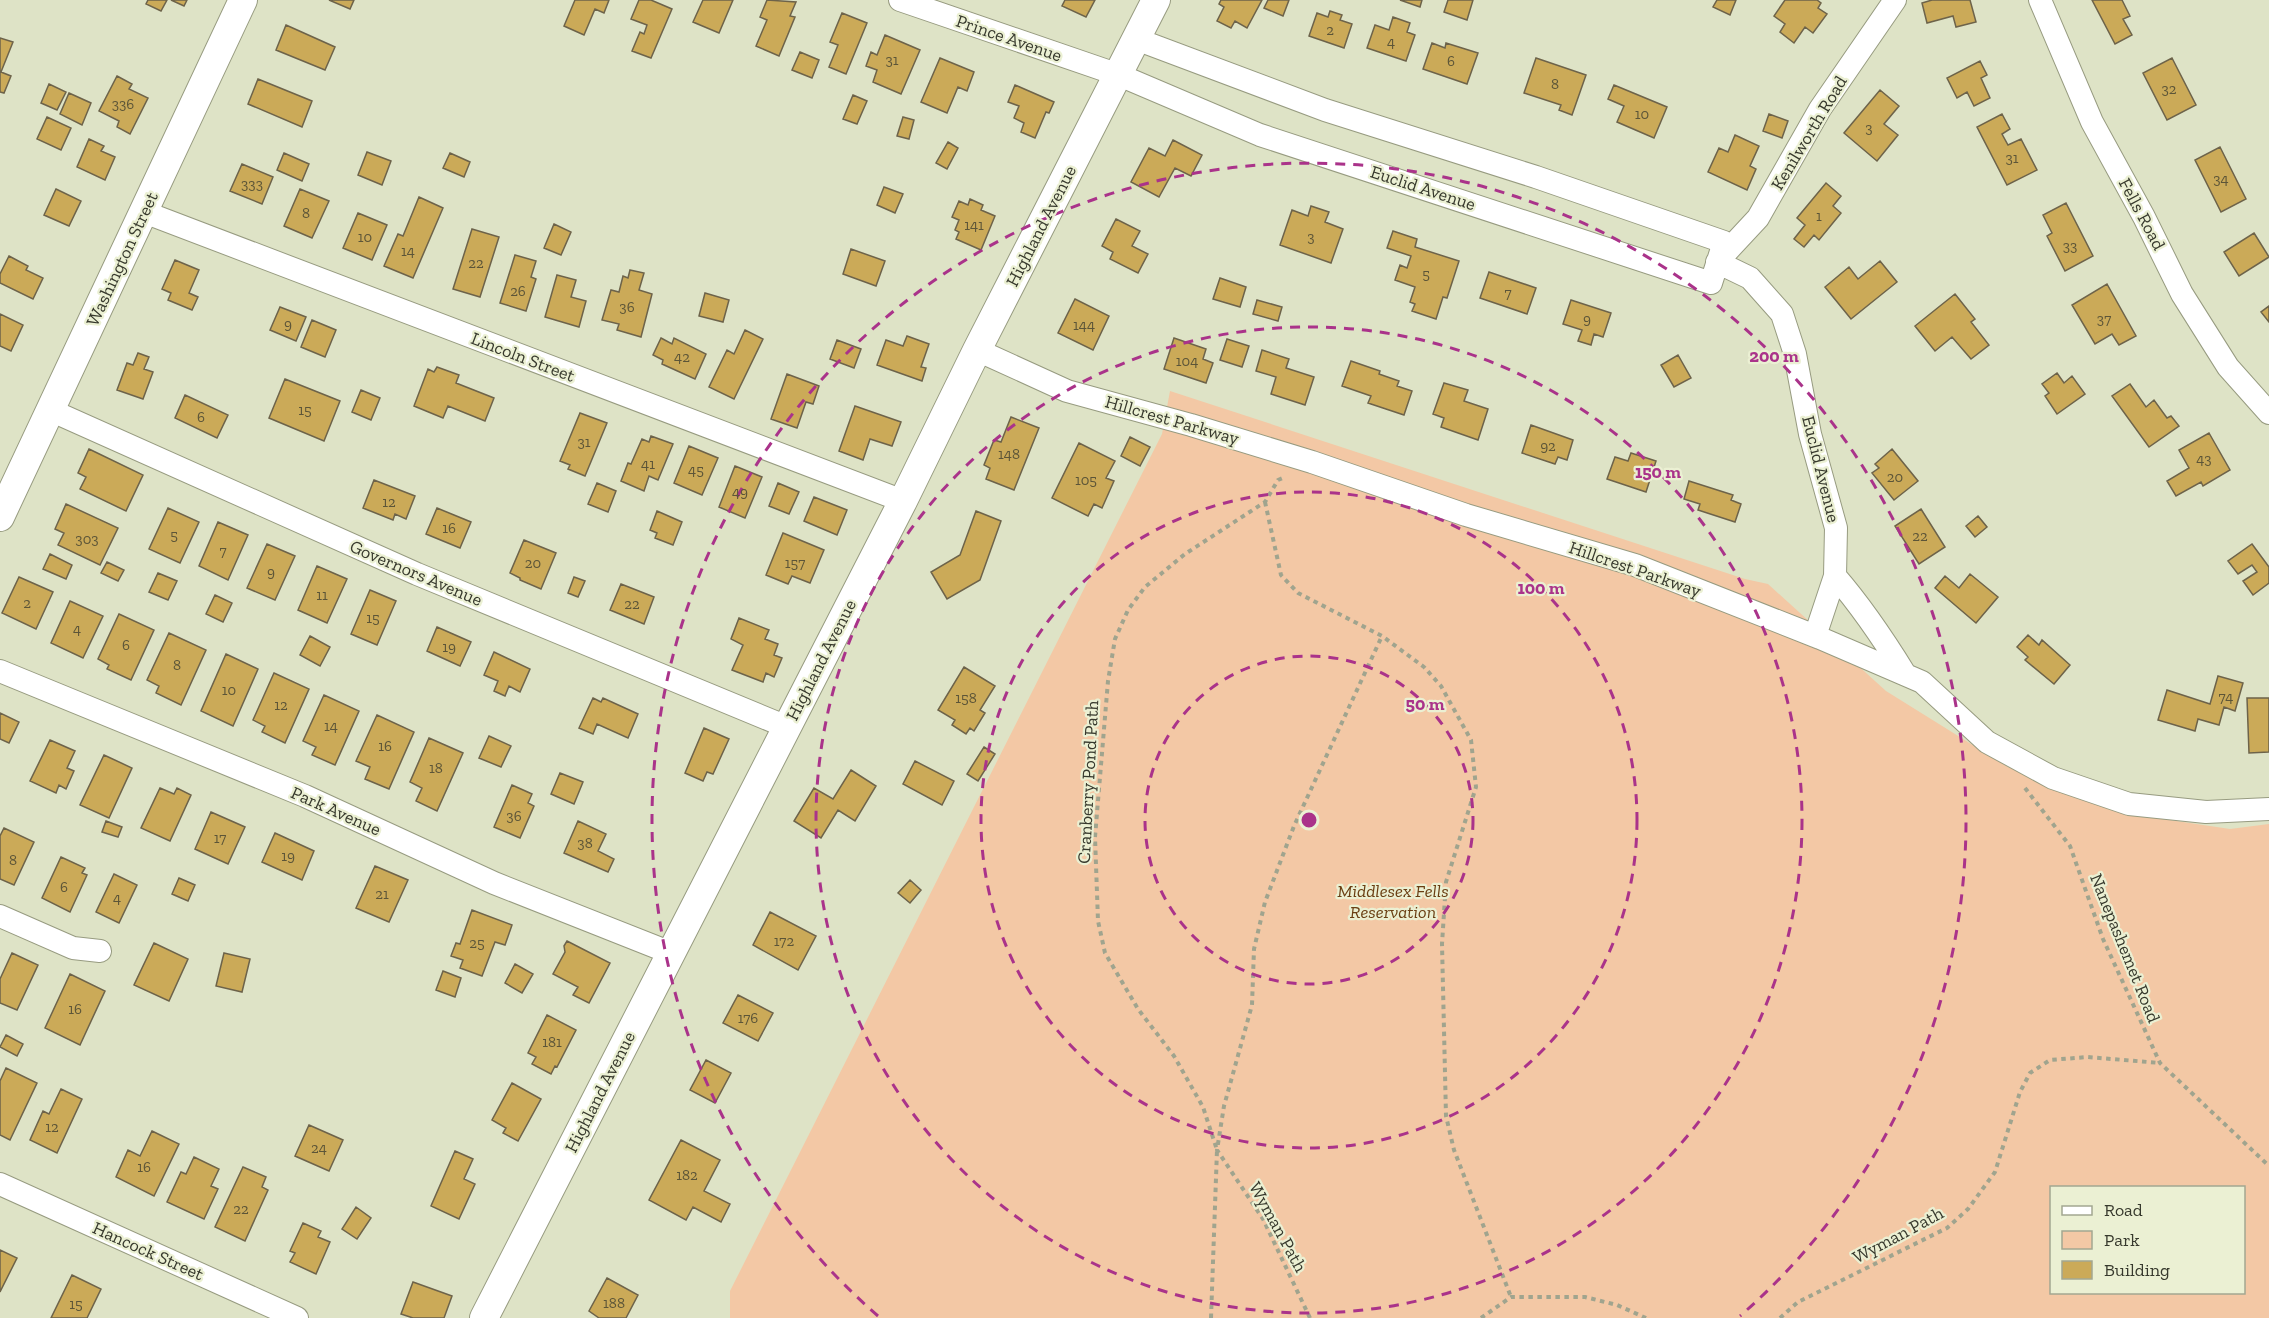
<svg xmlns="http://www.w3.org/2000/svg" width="2269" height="1318" viewBox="0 0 2269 1318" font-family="'Zilla Slab',serif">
<rect width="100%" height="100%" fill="#dee3c6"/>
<path fill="#f3c8a5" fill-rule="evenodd" d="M1170 391 1745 579 1768 584 1886 691 2008 767 2136 815 2230 829 2269 824V1318H730V1291L1162 434ZM2052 1188H2244V1292H2052Z"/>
<path fill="#cbaa58" stroke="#6d634a" stroke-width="1.5" d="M148 0H167L161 11 146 4Z
M171 0H187L184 6Z
M329 0H354L350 9Z
M575 0H609L604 13 595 9 584 35 564 26Z
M639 0H651L672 9 651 58 632 51 640 32 644 34 647 25 631 19Z
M703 0H733L719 33 693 22Z
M767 0 796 2 790 16 795 17 779 56 756 46 767 20 760 17Z
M1065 0H1095L1086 17 1062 6Z
M1221 0H1262L1247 28 1235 21 1231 28 1217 21 1224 7 1219 4Z
M1268 0H1289L1283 16 1264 8Z
M1400 0H1422L1420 7Z
M1448 0H1473L1467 20 1444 12Z
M1717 0H1736L1730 15 1713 7Z
M1785 0H1817L1821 3 1818 8 1827 14 1813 33 1805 27 1794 43 1780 32 1785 24 1774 16Z
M1932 0H1970L1976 22 1956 27 1953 16 1927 23 1922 3Z
M2092 0H2122L2130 16 2123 19 2132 35 2115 44Z
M1330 11 1342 15 1340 20 1352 24 1344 48 1309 36 1317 13 1328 17Z
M842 13 867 23 846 74 829 67 838 45 830 42Z
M1393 17 1410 23 1407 32 1415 35 1406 61 1367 48 1375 25 1389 30Z
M286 25 335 47 325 70 276 50Z
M885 35 920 50 901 94 873 82 877 70 866 66 871 52 877 55Z
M0 38 13 42 1 72 11 76 4 93 0 92Z
M1432 43 1445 48 1446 43 1478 53 1467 84 1423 69Z
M800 52 819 60 812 78 792 70Z
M940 58 974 72 967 91 958 87 947 113 921 102Z
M1536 58 1586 75 1572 115 1559 110 1561 105 1524 93Z
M2172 58 2196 105 2167 120 2143 73Z
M1980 61 1987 75 1981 78 1990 98 1974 106 1967 92 1957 98 1947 78Z
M117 76 132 84 129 89 148 98 130 134 117 127 119 121 99 111Z
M258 79 312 101 302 127 248 104Z
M49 84 66 92 57 110 41 103Z
M1015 85 1054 102 1049 113 1046 112 1035 138 1021 132 1024 123 1014 118 1019 106 1008 102Z
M1614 85 1667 107 1654 138 1617 122 1624 106 1608 99Z
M1880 90 1899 106 1884 124 1898 135 1877 161 1844 133Z
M69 93 91 103 82 125 60 114Z
M853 95 867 101 857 124 843 119Z
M1769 114 1788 121 1782 138 1763 131Z
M2002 114 2010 129 2002 134 2008 145 2021 139 2037 170 2007 185 1977 127Z
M47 117 71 128 61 150 37 139Z
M903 117 914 120 909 139 897 136Z
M1735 135 1759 146 1750 166 1756 169 1747 190 1708 172 1719 148 1728 152Z
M89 139 104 146 101 151 115 157 105 180 77 167Z
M1173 140 1202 155 1191 176 1175 168 1159 197 1131 182 1149 148 1165 156Z
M948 142 958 148 947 169 936 163Z
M2220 147 2246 199 2221 212 2195 160Z
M367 152 391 161 382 185 358 175Z
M284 153 309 164 302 181 277 170Z
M450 153 470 162 464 177 443 168Z
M242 164 273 177 262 204 230 191Z
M1826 183 1841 196 1833 206 1841 213 1819 240 1814 235 1804 247 1794 239 1805 225 1797 218Z
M884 187 903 194 895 213 877 205Z
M56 189 81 201 69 226 44 215Z
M300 189 329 201 312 238 284 226Z
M419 197 443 208 413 278 384 266 398 234 403 236Z
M970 199 983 205 981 210 995 216 981 250 956 239 959 232 955 230 959 220 952 217 959 201 968 205Z
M2066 203 2093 256 2065 271 2047 236 2052 233 2043 215Z
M1311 206 1329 212 1325 222 1343 229 1331 263 1280 245 1292 210 1308 216Z
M358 213 387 225 372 260 343 248Z
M1116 219 1140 231 1132 246 1148 254 1138 273 1110 259 1113 252 1102 246Z
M554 224 571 232 561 255 544 248Z
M472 229 499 237 480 297 453 289Z
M1393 231 1417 239 1415 247 1459 261 1447 298 1443 297 1436 319 1412 311 1415 304 1410 302 1415 287 1395 280 1400 265 1407 268 1411 256 1387 248Z
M2254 233 2269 257 2239 276 2224 252Z
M851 249 885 261 876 286 843 274Z
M515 255 536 261 531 277 536 279 526 311 500 303Z
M9 256 28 266 26 270 43 278 33 299 0 283V274Z
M175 260 199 270 189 293 198 297 192 310 168 300 171 293 162 289Z
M1880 261 1897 282 1851 319 1825 287 1849 267 1858 279Z
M630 270 644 273 639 290 652 294 641 337 617 330 619 324 602 320 611 290 619 292 623 276 628 278Z
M1489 272 1536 288 1527 314 1480 298Z
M557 275 576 280 571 297 586 301 579 327 545 317Z
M1220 278 1246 287 1240 307 1213 299Z
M2107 284 2136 336 2119 345 2112 334 2095 344 2072 305Z
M705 293 729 300 723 322 699 316Z
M1955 294 1975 319 1971 322 1989 345 1971 359 1952 337 1935 351 1915 326Z
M1075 299 1109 316 1093 350 1058 333Z
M1257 300 1282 307 1278 321 1253 314Z
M1571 300 1611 313 1603 337 1594 334 1591 345 1578 341 1582 330 1563 324Z
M2269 306V322L2261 312Z
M280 307 306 317 296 341 270 330Z
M0 314 23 325 11 351 0 346Z
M312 320 336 330 325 357 301 347Z
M745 330 763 339 734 399 709 387 727 350 734 354Z
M907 336 929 344 921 367 926 368 922 381 877 365 886 340 903 346Z
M661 338 672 344 674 338 706 354 695 379 662 364 663 360 653 355Z
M1174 338 1206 349 1203 359 1213 363 1206 383 1164 369Z
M1227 339 1249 346 1242 367 1220 360Z
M837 340 861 349 854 368 830 359Z
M1262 350 1289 359 1286 368 1314 377 1305 405 1271 394 1276 377 1256 371Z
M138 353 149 357 144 369 153 372 143 399 117 390 127 363 133 365Z
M1678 355 1691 378 1674 387 1661 365Z
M1351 361 1380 371 1379 374 1399 381 1397 386 1412 391 1404 415 1368 403 1371 396 1342 386Z
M437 367 459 375 456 383 494 398 485 421 448 406 443 418 414 406 428 369 434 372Z
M2057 373 2064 383 2072 376 2085 394 2057 414 2045 396 2049 393 2042 384Z
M787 374 819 386 813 404 806 402 797 428 771 419Z
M285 379 340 401 324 441 269 418Z
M1444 383 1468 390 1464 401 1488 409 1478 440 1441 427 1444 418 1433 414Z
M2130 384 2146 407 2154 400 2167 418 2171 416 2179 426 2149 447 2112 396Z
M361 390 380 398 371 420 352 412Z
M185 395 228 415 217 438 175 418Z
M855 406 901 422 892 446 870 439 863 460 839 451Z
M580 413 607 423 585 476 568 469 570 465 560 461Z
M1011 417 1039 428 1014 490 986 479 990 468 984 465 994 440 1001 442Z
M1531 425 1573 440 1567 460 1558 457 1555 464 1522 453Z
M2209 433 2230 470 2203 486 2201 482 2176 496 2167 481 2189 468 2179 450Z
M651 436 673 444 658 480 649 476 644 491 621 481 628 463 631 464 642 439 649 442Z
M1130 437 1150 447 1140 466 1121 456Z
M1079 443 1115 461 1106 478 1114 481 1102 508 1094 504 1088 516 1052 498Z
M689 446 718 458 702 495 674 483Z
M89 449 143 475 126 511 80 489 86 477 78 473Z
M1892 449 1918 481 1894 500 1872 473 1879 468 1875 464Z
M1631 453 1656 461 1646 492 1607 479 1615 457 1628 461Z
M735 466 762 477 745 518 719 507Z
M374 480 415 496 406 519 395 514 393 520 363 508Z
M1689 481 1733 495 1731 500 1741 504 1735 522 1698 510 1700 504 1684 499Z
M597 483 616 491 608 512 588 504Z
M778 483 799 492 789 514 769 506Z
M814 497 847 510 837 535 804 521Z
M66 504 118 528 100 565 58 545 64 533 55 529Z
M168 508 199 522 180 563 149 549Z
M437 508 471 522 460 548 426 534Z
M1921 509 1945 547 1919 564 1895 526Z
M657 511 682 522 673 545 655 538 657 533 650 530Z
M976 511 1001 521 980 580 947 599 931 572 960 555Z
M1978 516 1987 527 1975 537 1966 526Z
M218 522 248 535 228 580 199 566Z
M783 533 824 550 810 583 792 576 788 584 766 575Z
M524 540 556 553 541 589 520 580V578L510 573Z
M267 544 295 556 275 600 247 588Z
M2252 544 2269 567V583L2253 595 2243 581 2257 572 2252 565 2238 574 2228 561Z
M50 554 72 565 66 579 43 569Z
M107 562 124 570 118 581 101 573Z
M317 566 347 579 327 623 298 610Z
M158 573 177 581 168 600 149 592Z
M1970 574 1998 597 1976 623 1935 588 1945 576 1959 588Z
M19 577 53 592 36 629 2 613Z
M574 577 585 581 578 597 568 593Z
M621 584 654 597 644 624 610 610Z
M370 590 396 601 377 645 351 634Z
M215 595 232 603 223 622 206 614Z
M70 601 103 616 83 658 51 643Z
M119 614 154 630 131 680 107 669 109 665 98 659Z
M739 618 769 630 765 639 778 644 774 655 782 658 774 677 766 673 763 682 732 670 743 645 731 639Z
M437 627 471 642 460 666 427 651Z
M169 633 206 650 181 705 156 693 159 686 147 680Z
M2028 635 2039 645 2042 640 2070 665 2054 684 2025 660 2028 657 2017 647Z
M310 636 330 647 320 666 300 655Z
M494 652 530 669 520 692 509 686 505 696 494 691 498 681 484 675Z
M226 654 258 669 233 726 201 711Z
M964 667 995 686 980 710 985 713 974 731 970 728 966 734 952 725 955 720 938 710Z
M274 673 309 689 285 743 262 732 265 726 253 720Z
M2218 676 2243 683 2235 711 2224 707 2219 725 2198 719 2195 731 2158 720 2167 690 2210 704Z
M324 695 359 711 335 765 312 755 316 747 303 741Z
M593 698 601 702 603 698 638 714 628 738 597 724 593 734 579 728Z
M2247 698H2269V752L2249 753Z
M0 713 19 722 9 743 0 739Z
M377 715 414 732 389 789 365 779 370 767 356 761Z
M704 728 729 739 713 774 707 772 703 781 685 773Z
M489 736 511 746 501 767 479 758Z
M429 738 463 753 437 811 416 801 422 788 410 782Z
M50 740 75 751 67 768 74 771 66 789 59 785 56 793 30 781Z
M984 747 995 754 978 781 967 774Z
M104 755 132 768 109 818 80 805Z
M915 761 954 781 942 805 903 784Z
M851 770 876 786 855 821 838 810 821 838 794 821 814 788 833 799Z
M560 773 583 782 574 804 551 794Z
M512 785 532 794 528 803 534 806 520 838 494 827Z
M160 788 174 794 177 788 191 795 170 841 141 828Z
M211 812 245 827 228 864 195 849Z
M106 821 122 827 118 837 102 832Z
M578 821 606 834 598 851 614 859 608 872 564 853Z
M4 828 34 842 14 885 0 879V836Z
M275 833 314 851 302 880 262 862Z
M61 857 85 868 82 873 87 875 70 912 42 898Z
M375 866 408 880 389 922 356 908Z
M114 874 137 885 119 923 96 912Z
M179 878 195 885 188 901 172 894Z
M910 880 921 890 910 903 898 893Z
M472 910 512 925 505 945 495 942 482 976 460 968 463 960 451 956 456 943 460 944Z
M770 912 816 936 798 970 753 945Z
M567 941 610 963 589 1003 573 995 578 987 553 974 565 952 564 946Z
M154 943 188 959 169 1001 134 985Z
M12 953 38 965 17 1010 0 1003V979Z
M224 953 250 959 242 992 216 986Z
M515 964 533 974 522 993 505 983Z
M443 971 461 978 455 997 436 990Z
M70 974 105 991 80 1045 45 1028Z
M738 995 773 1013 758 1041 723 1023Z
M547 1015 576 1030 557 1067 555 1066 551 1074 532 1064 536 1057 528 1053Z
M6 1035 23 1044 17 1056 0 1047Z
M706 1060 731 1073 715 1103 690 1090Z
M6 1068 37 1083 10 1140 0 1135V1081Z
M512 1083 541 1099 518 1141 503 1133 506 1128 492 1120Z
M61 1089 82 1099 57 1153 30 1140 43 1111 49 1114Z
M309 1125 343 1140 329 1171 295 1156Z
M152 1131 179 1144 154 1196 116 1177 128 1150 140 1156Z
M681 1140 720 1160 704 1191 730 1204 721 1222 693 1207 686 1220 649 1200Z
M455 1151 473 1159 464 1179 475 1184 459 1219 431 1206Z
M194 1157 219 1169 211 1186 218 1189 204 1219 167 1202 181 1172 186 1174Z
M243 1167 266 1177 262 1187 268 1190 245 1241 215 1227Z
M356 1207 371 1218 357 1239 342 1229Z
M303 1223 321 1231 318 1237 330 1242 316 1274 290 1262 295 1253 290 1251Z
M0 1250 17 1258 0 1292Z
M72 1275 101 1289 87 1318H51Z
M607 1278 638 1295 626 1318H599L589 1311Z
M413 1282 452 1296 444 1318H413L401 1314Z"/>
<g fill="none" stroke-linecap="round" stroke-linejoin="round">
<g stroke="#979b80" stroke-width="24">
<path id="minor" d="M900 0 1119 75 1260 135 1711 283 1724 242 1536 177 1325 110 1136 39
M2040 0 2092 122 2144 217 2182 294 2228 367 2269 413
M144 212 903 501
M1718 261 1758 218 1820 109 1895 0
M1717 262 1750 278 1782 314 1795 354 1810 434 1836 528 1835 576 1815 636
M977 350 1067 391 1191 425 1312 462 1466 515 1635 565 1820 638 1922 682 1987 742 2053 778 2129 804 2206 812 2269 809
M50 410 417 574 787 727
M1835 576C1862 607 1884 640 1905 674
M0 671 305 796 494 883 671 953
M0 916 73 948 100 951
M0 1184 297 1318"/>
</g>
<g stroke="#979b80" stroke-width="30">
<path id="major" d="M0 517 243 0
M484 1318 903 501 977 350 1156 0"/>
</g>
<path stroke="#a0a48e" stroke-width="4" stroke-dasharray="4.5 4.5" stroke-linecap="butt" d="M1265 502 1281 575 1298 593 1382 636 1424 667 1441 686 1471 740 1476 787 1446 882 1442 944 1446 1116 1454 1150 1511 1297
M2025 788 2070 846 2103 939 2160 1063 2269 1166
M1211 1318 1217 1150 1203 1107 1174 1056 1138 1009 1105 953 1098 921 1095 837 1108 681 1115 639 1128 610 1145 587 1185 554 1265 502 1278 480 1285 477
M1310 1318 1263 1219 1217 1150 1224 1106 1252 1005 1254 949 1265 902 1294 826 1382 636
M1481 1318 1511 1297H1585L1617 1305 1646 1318
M1780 1318 1798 1302 1947 1228 1968 1209 1995 1172 2020 1092 2030 1073 2050 1060 2088 1057 2160 1063"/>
<use href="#minor" stroke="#fff" stroke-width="22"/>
<use href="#major" stroke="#fff" stroke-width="28"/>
</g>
<g fill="none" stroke="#aa338a" stroke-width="3" stroke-dasharray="10 8">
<circle cx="1309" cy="820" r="164"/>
<circle cx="1309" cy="820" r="328"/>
<circle cx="1309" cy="820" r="493"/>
<path d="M878 1316A657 657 0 1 1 1740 1316"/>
</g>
<g text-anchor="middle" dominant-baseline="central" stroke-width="4.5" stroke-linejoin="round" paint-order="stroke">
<g font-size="15" fill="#5c5538">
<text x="1330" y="30">2</text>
<text x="1391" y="42">4</text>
<text x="892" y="60">31</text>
<text x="1451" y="61">6</text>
<text x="1555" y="84">8</text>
<text x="2169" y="89">32</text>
<text x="123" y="104">336</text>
<text x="1642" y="114">10</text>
<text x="1869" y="128">3</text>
<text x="2012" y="158">31</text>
<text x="2221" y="179">34</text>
<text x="252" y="184">333</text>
<text x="306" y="213">8</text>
<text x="1819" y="216">1</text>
<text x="974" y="225">141</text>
<text x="365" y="237">10</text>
<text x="1311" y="237">3</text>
<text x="2070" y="246">33</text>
<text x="408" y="251">14</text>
<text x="476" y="263">22</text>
<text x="1426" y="274">5</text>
<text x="518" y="291">26</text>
<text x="1508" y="293">7</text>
<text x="627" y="307">36</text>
<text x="1587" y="319">9</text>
<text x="2104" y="319">37</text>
<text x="288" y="324">9</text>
<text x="1084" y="325">144</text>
<text x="682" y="357">42</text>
<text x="1187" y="361">104</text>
<text x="305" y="410">15</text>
<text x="201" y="417">6</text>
<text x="584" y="442">31</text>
<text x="1548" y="446">92</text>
<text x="1009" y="454">148</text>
<text x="2204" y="459">43</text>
<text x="648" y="464">41</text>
<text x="696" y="470">45</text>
<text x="1895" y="477">20</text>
<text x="1086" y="480">105</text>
<text x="740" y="492">49</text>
<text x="389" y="502">12</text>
<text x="449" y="528">16</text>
<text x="174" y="535">5</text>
<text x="1920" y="536">22</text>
<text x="87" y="539">303</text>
<text x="223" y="551">7</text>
<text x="533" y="563">20</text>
<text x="795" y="563">157</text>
<text x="271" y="572">9</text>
<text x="322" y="595">11</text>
<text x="27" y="603">2</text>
<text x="632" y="604">22</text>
<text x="373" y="618">15</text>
<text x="77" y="629">4</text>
<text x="126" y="645">6</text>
<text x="449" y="647">19</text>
<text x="177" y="665">8</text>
<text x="229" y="690">10</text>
<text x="2226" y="697">74</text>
<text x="966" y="698">158</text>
<text x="281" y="705">12</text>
<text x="331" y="726">14</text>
<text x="385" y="746">16</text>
<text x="436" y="768">18</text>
<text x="514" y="816">36</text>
<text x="220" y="838">17</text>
<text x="585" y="843">38</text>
<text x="288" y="856">19</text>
<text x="13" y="860">8</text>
<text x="64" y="887">6</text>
<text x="382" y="894">21</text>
<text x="117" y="898">4</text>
<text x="784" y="941">172</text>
<text x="477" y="943">25</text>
<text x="75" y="1009">16</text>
<text x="748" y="1018">176</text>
<text x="552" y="1042">181</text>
<text x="52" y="1127">12</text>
<text x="319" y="1148">24</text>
<text x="144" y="1167">16</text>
<text x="687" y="1175">182</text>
<text x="241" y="1209">22</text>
<text x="614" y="1303">188</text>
<text x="76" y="1304">15</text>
</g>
<g font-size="18" fill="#37392d" stroke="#ebf0d3">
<text transform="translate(1009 38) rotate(19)">Prince Avenue</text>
<text transform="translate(1809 133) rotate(-59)">Kenilworth Road</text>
<text transform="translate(1423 188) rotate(18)">Euclid Avenue</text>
<text transform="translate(2142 214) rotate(62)">Fells Road</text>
<text transform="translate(1041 226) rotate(-63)">Highland Avenue</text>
<text transform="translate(122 259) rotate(-65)">Washington Street</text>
<text transform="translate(523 357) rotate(21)">Lincoln Street</text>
<text transform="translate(1172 420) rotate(16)">Hillcrest Parkway</text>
<text transform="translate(1821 469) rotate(76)">Euclid Avenue</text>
<text transform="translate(1635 569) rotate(19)">Hillcrest Parkway</text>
<text transform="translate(416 573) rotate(23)">Governors Avenue</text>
<text transform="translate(821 660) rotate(-63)">Highland Avenue</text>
<text transform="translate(1088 782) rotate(-87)">Cranberry Pond Path</text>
<text transform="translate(336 811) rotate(24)">Park Avenue</text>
<text transform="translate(2125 948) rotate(68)">Nanepashemet Road</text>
<text transform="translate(600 1092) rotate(-63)">Highland Avenue</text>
<text transform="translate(1278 1227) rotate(61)">Wyman Path</text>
<text transform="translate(1898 1235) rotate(-28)">Wyman Path</text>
<text transform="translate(148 1251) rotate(24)">Hancock Street</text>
</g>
<g font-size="18" font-style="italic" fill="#6a3e12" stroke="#ebf0d3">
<text x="1393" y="891">Middlesex Fells<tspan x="1393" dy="21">Reservation</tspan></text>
</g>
</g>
<circle cx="1309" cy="820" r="9" fill="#aa338a" stroke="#ebf0d3" stroke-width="3"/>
<g font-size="18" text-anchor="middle" font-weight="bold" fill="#aa338a" stroke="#ebf0d3" stroke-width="4.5" stroke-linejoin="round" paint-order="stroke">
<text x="1774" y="362">200 m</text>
<text x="1658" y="478">150 m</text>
<text x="1541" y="594">100 m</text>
<text x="1425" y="710">50 m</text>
</g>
<rect x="2050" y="1186" width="195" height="108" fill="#ebf0d3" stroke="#a3a791" stroke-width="1.5"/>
<rect x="2062" y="1206" width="30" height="9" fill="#ffffff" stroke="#a3a791" stroke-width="1.5"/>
<text x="2104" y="1216" font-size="18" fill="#37392d">Road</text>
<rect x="2062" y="1231" width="30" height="18" fill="#f3c8a5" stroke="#a3a791" stroke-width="1.5"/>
<text x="2104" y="1246" font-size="18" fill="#37392d">Park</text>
<rect x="2062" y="1261" width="30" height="18" fill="#cbaa58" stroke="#a3a791" stroke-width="1.5"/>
<text x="2104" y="1276" font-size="18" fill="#37392d">Building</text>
</svg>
